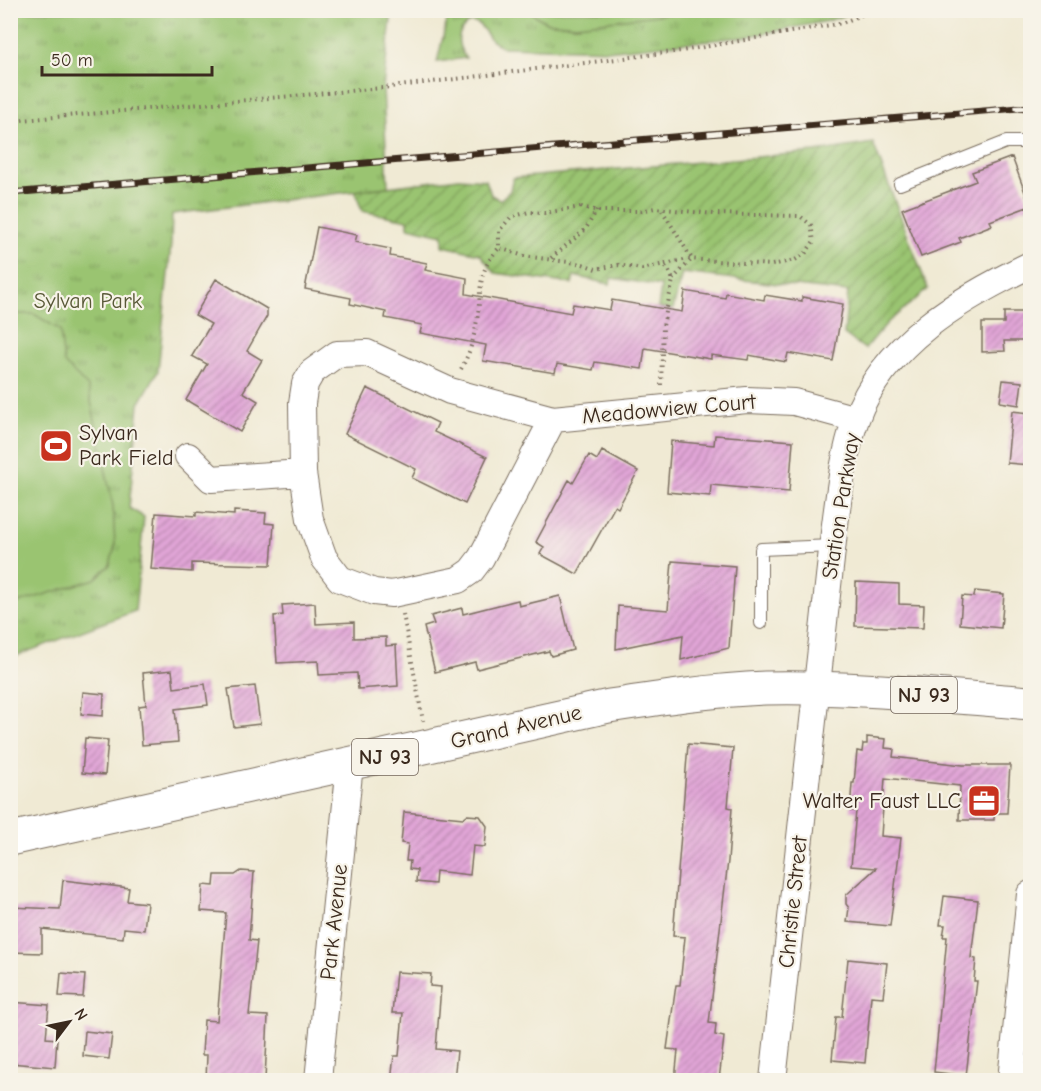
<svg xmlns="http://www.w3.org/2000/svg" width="1041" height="1091" viewBox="0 0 1041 1091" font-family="'Comic Neue',sans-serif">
<defs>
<pattern id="grass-tufts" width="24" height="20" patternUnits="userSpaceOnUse" patternTransform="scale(1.5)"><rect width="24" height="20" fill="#9ac471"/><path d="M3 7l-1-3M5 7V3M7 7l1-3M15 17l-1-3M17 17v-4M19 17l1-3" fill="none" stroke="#7f9f5c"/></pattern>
<pattern id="garden-furrows" width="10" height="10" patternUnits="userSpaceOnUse" patternTransform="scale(1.5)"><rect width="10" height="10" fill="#9ac471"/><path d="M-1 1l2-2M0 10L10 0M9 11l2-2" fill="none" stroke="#7f9f5c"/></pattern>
<pattern id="building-hatch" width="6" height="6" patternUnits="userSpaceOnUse" patternTransform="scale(1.5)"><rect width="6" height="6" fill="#e1a5d7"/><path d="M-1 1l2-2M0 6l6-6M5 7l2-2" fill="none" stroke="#b887ae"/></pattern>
</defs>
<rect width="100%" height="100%" fill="#f7f3e8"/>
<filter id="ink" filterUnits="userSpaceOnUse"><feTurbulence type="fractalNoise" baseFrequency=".0167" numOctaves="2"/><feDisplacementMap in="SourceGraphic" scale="12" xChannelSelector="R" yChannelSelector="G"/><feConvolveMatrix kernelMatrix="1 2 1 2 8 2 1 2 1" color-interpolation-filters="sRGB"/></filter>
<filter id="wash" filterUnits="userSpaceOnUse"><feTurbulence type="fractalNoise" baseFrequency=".008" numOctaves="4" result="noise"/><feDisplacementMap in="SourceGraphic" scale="24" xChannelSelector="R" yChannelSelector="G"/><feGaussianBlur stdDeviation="1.35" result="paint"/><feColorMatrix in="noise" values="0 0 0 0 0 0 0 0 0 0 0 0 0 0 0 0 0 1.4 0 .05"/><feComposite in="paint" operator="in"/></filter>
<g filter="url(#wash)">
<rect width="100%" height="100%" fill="#f0ead4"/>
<path fill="url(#grass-tufts)" stroke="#6a7748" stroke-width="1.5" d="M691 10 857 11 828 21 744 37 615 50 502 47 492 41 479 24 470 22C455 32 456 45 466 58L437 62 449 11H528L546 22 576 25Z
M11 11H392L383 88 388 187 172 214 171 244 158 371 139 404 129 508 144 517 135 611 11 658Z"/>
<path fill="url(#garden-furrows)" stroke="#6a7748" stroke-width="1.5" d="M873 143 928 289 887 323 865 349 844 334 848 292 682 273 673 310 658 308 661 286 611 278 610 284 574 276 572 284 495 273 480 254 443 246V235L408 227V220L362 211 355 191 459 178 486 180 491 195 500 200 510 191 513 178 815 152Z"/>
<path fill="#9ac471" stroke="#6a7748" stroke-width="1.5" d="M528 11H691L576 25 546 22Z
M11 314H34L60 330 64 363 88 387 113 506 115 546 110 565 95 579 11 605Z"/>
<g id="blocks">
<path fill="url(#building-hatch)" d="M1012 157 1030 206 990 221 992 225 959 238 961 242 921 257 902 209 976 181 972 172Z
M317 227 357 235 355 242 391 249 390 256 427 263 425 270 467 278 466 294 571 313 573 304 610 310 612 300 682 312 685 291 725 298 726 293 764 300 765 295 802 301V297L843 304 833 361 788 353 786 362 749 355 748 360 711 355V359L645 348 642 369 595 362 593 370 557 364 555 373 483 361 486 345 420 333 422 325 385 318 386 312 350 304 351 298 305 289Z
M216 279 267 309V316L247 351 262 360 243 392 258 401 240 432 186 400 207 364 192 356 211 324 195 315Z
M1004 312H1030V330H1027V341H1004L1005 351 982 352V323H1004Z
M1003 380 1022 382 1019 405 1000 402Z
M367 388 438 423 434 432 487 457 465 504 412 478 416 469 345 434Z
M1012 411 1030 413V465L1007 463Z
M715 435 793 441 789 492 711 485 710 496 667 492 671 441 714 445Z
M602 451 638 471 618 508 615 506 577 574 540 554 544 547 536 542 569 480 573 483 589 455 597 460Z
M234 511 266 513 265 523 274 524 271 565 192 563V572L151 569 156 513 196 516V512L234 515Z
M672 561 735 566 729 648 681 660 683 635 616 649 618 606 668 610Z
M856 582 899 584V604L924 605 923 628 855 626Z
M975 591 1004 594 1001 628 960 624 962 596 974 597Z
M560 596 573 650 551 656 549 651 477 669 475 662 435 672 424 627 434 624 431 616 462 608 463 614 518 600 519 606Z
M315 603 316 624 354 622V638L386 637V646L396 645 398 686 358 689 357 673 319 675 318 661 277 663 274 616 283 615 282 605Z
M172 670 174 688 205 684 208 705 175 709 178 742 142 745 139 706 146 705 143 673Z
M255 686 260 724 234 727 228 689Z
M83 692 104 694 103 716 81 714Z
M867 737 886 739 885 748 894 749 893 757 963 765H1010L1007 813H994V820H959L960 786 885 778 881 836 901 838 890 926 847 922 849 908 846 904V895L876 868 851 866 856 811H850L852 783H854L857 751 862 752 863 744H867Z
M85 738 108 740 105 775 82 773Z
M688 744 733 748 728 807 732 808 728 861 709 1023 716 1024 715 1035 724 1037 719 1080H675L678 1050 667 1049 676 985H680L685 937 673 936Z
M404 812 463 818 467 815 480 816 487 826 485 847 473 846 470 875 436 871 435 884 416 882 417 870 409 869 410 861H406L408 844 401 843Z
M241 871 254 872 249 940 257 941 249 1015 268 1016 265 1080H206L207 1055H202L204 1020 217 1021 226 913 201 911 203 885 214 886 215 875H235Z
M63 880 129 888 127 901 147 903 144 930 124 928 123 938 42 929V953L10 952V907L60 909Z
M944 896 978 900 971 958 976 959 974 981H977L966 1076 934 1072 947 937H943L945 925H940Z
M848 959 887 963 883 997 871 996 865 1063 832 1060 836 1017H842Z
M396 972 431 974 430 986 441 987 436 1049 457 1051 454 1080H391L394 1056H399L403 1013H392Z
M61 973 85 975 83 997 59 996Z
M10 1002 49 1005 46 1038 57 1039 55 1067 10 1063Z
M85 1031 112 1034 109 1059 83 1056Z"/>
</g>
</g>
<g filter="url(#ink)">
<use href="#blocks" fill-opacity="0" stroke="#7a6d5e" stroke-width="1.5"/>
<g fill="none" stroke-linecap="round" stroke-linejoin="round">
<g stroke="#7a6d5e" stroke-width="14">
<path id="service" d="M900 184 1006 142H1030
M761 623V549L832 546"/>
</g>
<g stroke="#7a6d5e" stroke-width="28">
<path id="minor" d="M553 419 481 558 471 571 458 580 392 594 374 592 340 579 324 558 310 519 303 473 302 403 305 384 312 372 337 354 367 353 450 391 553 419 747 400 794 402 856 419
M188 456 211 479 303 473
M318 1080 350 764
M773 1080 834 532C839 495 843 455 856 419 884 343 961 298 1030 265
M1011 1080 1030 894"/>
</g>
<g stroke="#7a6d5e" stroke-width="35">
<path id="primary" d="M10 839 609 706C661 698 713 690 765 688 853 686 942 696 1030 703"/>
</g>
<path stroke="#7a6d5e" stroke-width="4" stroke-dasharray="1.5 4.5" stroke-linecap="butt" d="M10 121 383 88 681 51 842 23 873 10
M581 207 599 211H641L655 208 714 214 800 216 811 225 814 241 805 254 795 260 772 265 688 259 642 269 618 265 596 269 583 264 524 256 499 248V231L511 217 529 212 545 213Z
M662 210 692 259 673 279
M551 258 585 230 597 210
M461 369C470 353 474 338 477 320 482 292 476 272 499 248
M661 385 663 326 673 280 669 270 663 265
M403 614 423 721"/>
<use href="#service" stroke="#fff" stroke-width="12"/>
<use href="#minor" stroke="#fff" stroke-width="26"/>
<use href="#primary" stroke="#fff" stroke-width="33"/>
<g stroke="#3b2a1e" stroke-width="7">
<path id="rail" d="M10 193 1030 107"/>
</g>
<use href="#rail" stroke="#f7f3e8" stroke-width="4.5" stroke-dasharray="14" stroke-linecap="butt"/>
</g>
</g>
<defs>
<g id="stadium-square" transform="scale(1.725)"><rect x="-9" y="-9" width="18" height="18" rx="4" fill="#c8321e" stroke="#f7f3e8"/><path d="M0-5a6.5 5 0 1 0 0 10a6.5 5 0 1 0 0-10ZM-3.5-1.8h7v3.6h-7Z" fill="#fff"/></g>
<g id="office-square" transform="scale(1.725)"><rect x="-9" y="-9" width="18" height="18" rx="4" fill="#c8321e" stroke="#f7f3e8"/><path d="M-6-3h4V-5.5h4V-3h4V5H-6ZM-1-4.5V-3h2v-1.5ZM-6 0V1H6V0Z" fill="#fff"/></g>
</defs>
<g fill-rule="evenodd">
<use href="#stadium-square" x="56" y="446"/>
<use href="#office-square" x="984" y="801"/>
</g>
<g text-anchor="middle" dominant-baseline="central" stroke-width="4.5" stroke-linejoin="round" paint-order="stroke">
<g fill="#f7f3e8" stroke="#73665b" stroke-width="1.5">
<rect x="891" y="677" width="66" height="36" rx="4.5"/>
<rect x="352" y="739" width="66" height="36" rx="4.5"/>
</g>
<g font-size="21" font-weight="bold" fill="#3b2a1e">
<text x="924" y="695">NJ 93</text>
<text x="385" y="757">NJ 93</text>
</g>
<g font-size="22" fill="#585837" stroke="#f7f3e8">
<text x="88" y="301">Sylvan Park</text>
</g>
<g font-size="22" fill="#3b2a1e" stroke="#f7f3e8">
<text transform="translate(669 409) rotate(-5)">Meadowview Court</text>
<text transform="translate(841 506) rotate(-81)">Station Parkway</text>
<text transform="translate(516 727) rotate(-13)">Grand Avenue</text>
<text transform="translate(793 902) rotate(-84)">Christie Street</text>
<text transform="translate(334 922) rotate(-84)">Park Avenue</text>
</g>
<g font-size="22" fill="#3b2a1e" stroke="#f7f3e8" text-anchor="start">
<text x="79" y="433">Sylvan<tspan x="79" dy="25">Park Field</tspan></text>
<text x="961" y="801" text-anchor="end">Walter Faust LLC</text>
</g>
</g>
<rect width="1041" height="1091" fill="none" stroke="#f7f3e8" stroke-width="36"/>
<g transform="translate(69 1022) rotate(58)" stroke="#f7f3e8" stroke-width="4.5" paint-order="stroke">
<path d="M0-4.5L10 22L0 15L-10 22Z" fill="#3b2a1e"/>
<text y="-9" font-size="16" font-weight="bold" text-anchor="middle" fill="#3b2a1e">N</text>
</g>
<path d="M42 66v9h170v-9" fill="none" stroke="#3b2a1e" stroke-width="3"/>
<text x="51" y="66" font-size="18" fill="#3b2a1e" stroke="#f7f3e8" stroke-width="4.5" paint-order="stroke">50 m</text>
</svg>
